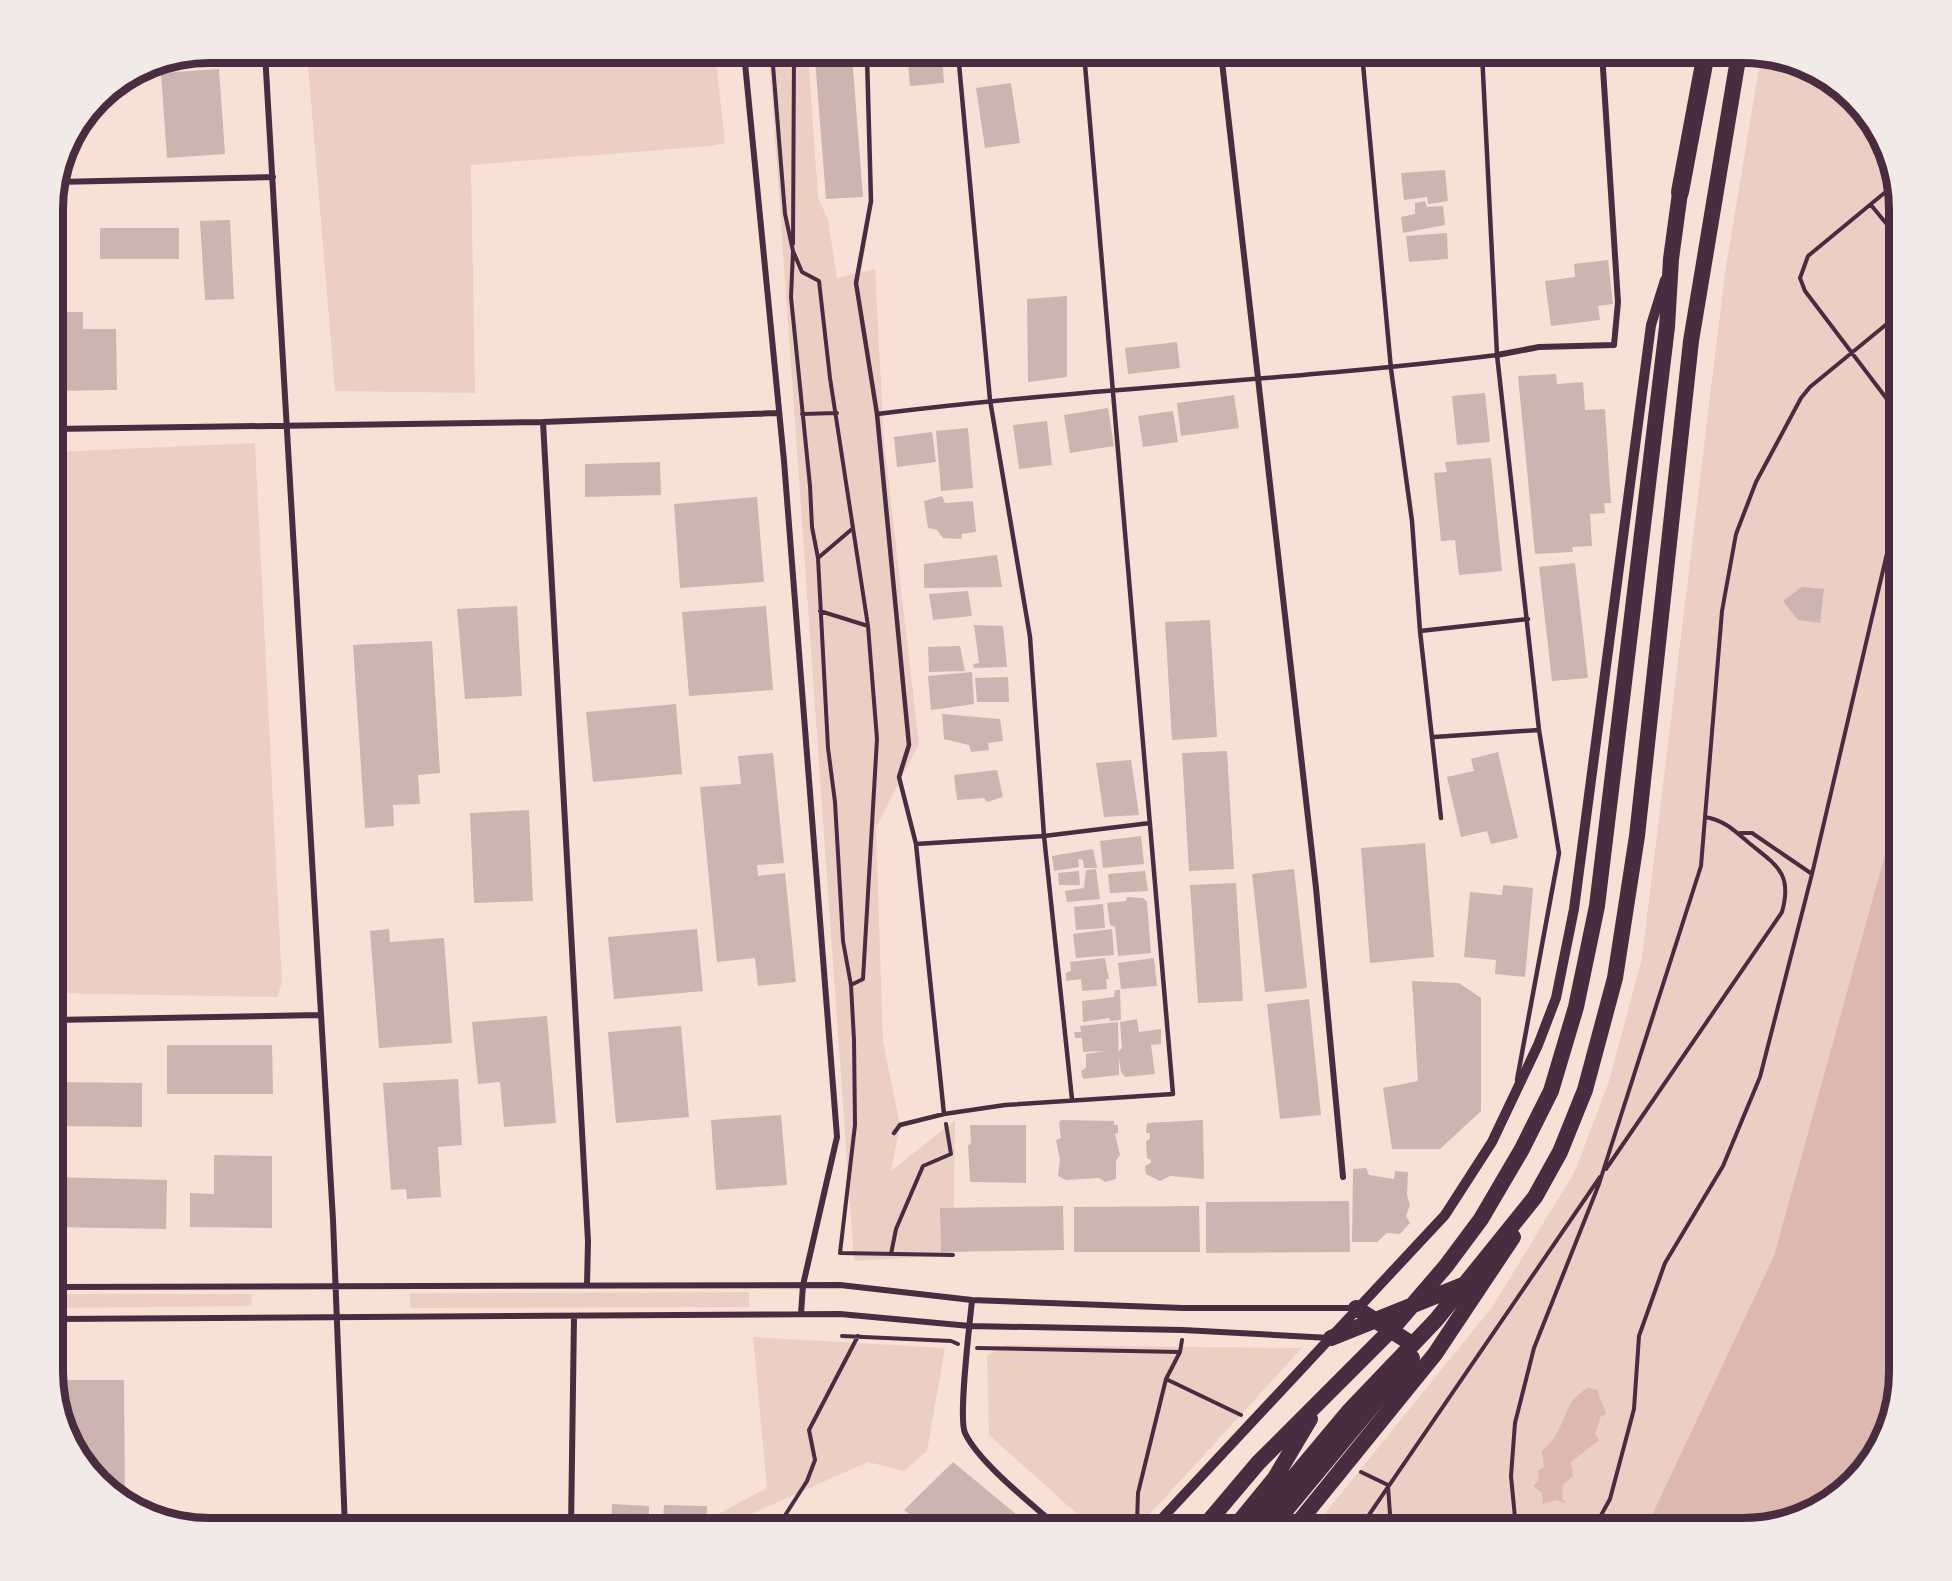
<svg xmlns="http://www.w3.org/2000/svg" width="1952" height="1581" viewBox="0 0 1952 1581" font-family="'Titillium Web',sans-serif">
<rect width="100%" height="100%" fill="#f7e1d7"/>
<path fill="#ebcfc5" d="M307 53H715L725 143 711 146 471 165 475 393 335 391Z
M769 53H808L818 197 828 220 837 278 875 269 884 442 919 744 876 828 883 1042 900 1125 891 1171 955 1120 953 1255 854 1261Z
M1761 56 1803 64 1846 91 1884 140 1899 209V1373L1888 1432 1861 1475 1812 1513 1743 1528H1313L1493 1306 1575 1171 1609 1081 1642 958 1725 273Z
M255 443 282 983 277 997 53 993V452Z
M749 1292V1307L410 1308V1293Z
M53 1294H252L251 1306 53 1308Z
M753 1337 945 1348 927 1451 904 1471 868 1462 720 1528 714 1516 767 1488Z
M1005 1345 1302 1348 1137 1528H1093L989 1435 987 1356Z"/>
<path fill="#dcb8b0" d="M1899 804V1373L1888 1432 1861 1475 1812 1513 1743 1528H1646L1774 1256Z
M1588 1388 1598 1390C1598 1398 1604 1405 1606 1414L1601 1416 1595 1434 1599 1440 1571 1462 1573 1476 1563 1485 1562 1498 1566 1503 1555 1500 1543 1504 1542 1493 1533 1486 1539 1480 1538 1471 1544 1467 1542 1451C1547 1446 1554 1439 1557 1433 1568 1413 1567 1399 1588 1388Z"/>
<path fill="#ccb4b1" d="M907 53H942L944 83 910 86Z
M852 56 863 197 826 199 815 59Z
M219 69 225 154 167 158 161 73Z
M1011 83 1020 143 985 148 976 88Z
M1445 170 1448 201 1428 204 1427 197 1404 200 1401 173Z
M1425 201 1427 207 1443 206 1445 225 1403 233 1401 217 1415 214V203Z
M230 220 234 299 205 300 200 221Z
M100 228H179V259H100Z
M1447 233 1448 259 1409 262 1406 236Z
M1608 260 1613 304 1598 306 1600 320 1551 326 1545 281 1575 277 1574 264Z
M1067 296V377L1028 382 1027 299Z
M53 312H83V329H116L117 390 53 391Z
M1177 342 1180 368 1128 374 1125 348Z
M1556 374 1557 384 1583 382 1585 410 1605 409 1611 503H1604L1605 513 1590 514 1592 546 1572 547 1573 552 1535 554 1518 376Z
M1485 393 1490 442 1457 445 1452 396Z
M1234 395 1239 428 1181 436 1177 403Z
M1108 408 1114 446 1070 453 1064 415Z
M1173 411 1178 442 1143 447 1138 416Z
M1047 421 1052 465 1019 469 1013 425Z
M968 428 973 488 941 491 936 431Z
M932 432 936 462 897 467 894 437Z
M1491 458 1502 571 1459 575 1455 540 1441 541 1434 473 1447 472 1445 462Z
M660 462 661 495 585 497V464Z
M942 496 945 503 973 501 976 532 962 534 961 539 943 538 937 530 928 528 924 501Z
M757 497 764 582 680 588 674 504Z
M997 555 1002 587 924 588V564Z
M1575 563 1588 678 1552 681 1539 567Z
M1802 587 1824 589 1820 623 1798 620 1783 601Z
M968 591 972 616 933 620 929 594Z
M517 606 522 696 465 699 457 609Z
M766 606 773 690 689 696 682 612Z
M1210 620 1217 737 1172 740 1165 622Z
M974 625 1003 626 1007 667 974 668 973 664 979 663Z
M432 641 440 773 418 775 420 804 393 805 394 826 365 828 353 645Z
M960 646 965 671 929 672 928 647Z
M972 672 974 704 931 710 928 676Z
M1008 677 1009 702H977L975 678Z
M676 704 682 774 593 782 586 712Z
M942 714 1000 719 1003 741 988 743 989 750 971 752 969 745 944 739Z
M1227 751 1234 869 1189 871 1182 753Z
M1498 752 1518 838 1491 844 1487 831 1461 837 1447 777 1474 771 1471 759Z
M773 753 784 863 757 865 758 876 785 873 796 982 758 986 755 958 717 962 700 787 741 784 738 756Z
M1131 760 1139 815 1104 817 1096 763Z
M997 770 1003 797 987 802 984 798 957 800 954 775Z
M529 810 533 901 474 903 470 813Z
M1141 836 1144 864 1103 868 1100 841Z
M1425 843 1434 957 1370 963 1361 848Z
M1093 849 1097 868H1084L1083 860 1078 859 1079 867 1054 871 1052 856Z
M1096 869 1100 899 1067 902 1065 891 1084 888 1086 870Z
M1294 869 1307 988 1265 992 1252 874Z
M1079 871 1080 885H1059L1058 873Z
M1145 871 1148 891 1110 893 1108 874Z
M1236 883 1243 1001 1198 1003 1190 885Z
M1503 885 1533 888 1525 977 1495 974 1496 960 1464 957 1470 892 1502 895Z
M1127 897 1143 898 1147 902 1151 953 1118 956 1115 927 1110 925 1107 903 1126 901Z
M1103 904 1105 928 1076 930 1074 907Z
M389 929 390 942 444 938 452 1043 379 1048 370 931Z
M697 929 703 991 614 999 608 937Z
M1112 929 1114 955 1076 958 1073 934Z
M1105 958 1109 979H1106L1107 989 1082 991 1081 979 1066 981V973L1071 971 1070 962Z
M1154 958 1157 986 1121 989 1118 963Z
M1412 981 1459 983 1481 998V1111L1440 1149H1392L1383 1088 1418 1081Z
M1115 990H1120L1121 1020 1110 1021 1109 1018 1083 1022 1082 1001 1114 997Z
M1309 999 1321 1115 1280 1119 1267 1004Z
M547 1016 556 1123 504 1127 500 1082 478 1084 472 1022Z
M1137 1019 1139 1032 1161 1029V1044L1151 1045 1155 1074 1125 1077 1121 1072 1118 1052 1122 1048 1120 1022Z
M1118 1022 1119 1075 1083 1079 1081 1071 1086 1068V1054L1107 1051 1083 1052 1082 1038H1075L1074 1032H1081L1080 1026Z
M681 1026 689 1117 616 1123 608 1032Z
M167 1045H272L273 1094H167Z
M458 1079 462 1145 438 1147 441 1197 407 1199 406 1189 391 1190 383 1083Z
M53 1082 142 1083V1127L53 1126Z
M781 1115 787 1185 716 1190 711 1120Z
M1061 1120 1114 1121V1125H1118V1133L1115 1134 1120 1155 1116 1161V1179L1105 1182 1099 1178 1066 1180 1058 1176 1060 1160 1056 1140 1061 1138 1059 1123Z
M1203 1120 1204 1179 1170 1176 1160 1181 1146 1174 1145 1166 1151 1163V1160L1147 1158 1146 1141 1150 1139V1133H1146L1147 1123Z
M970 1125H1026V1183L970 1182 968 1145 971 1144Z
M214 1155 272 1156V1228L190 1227V1193L214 1194Z
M1366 1168 1369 1175 1394 1179 1395 1171 1408 1172 1407 1195 1410 1205 1406 1216 1410 1223 1400 1234 1387 1233 1377 1242H1352L1353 1169Z
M53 1177 167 1180 166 1229 53 1227Z
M1349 1201 1350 1252 1206 1253V1202Z
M1063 1206 1064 1250 941 1252 940 1208Z
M1199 1206 1200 1252H1074V1207Z
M53 1380H124L125 1502 106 1490 68 1441Z
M953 1462 1033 1528H926L904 1510Z
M612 1504 649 1506V1522L663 1521 664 1505 707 1506 706 1528H611Z
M542 1517 543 1528H463V1522Z"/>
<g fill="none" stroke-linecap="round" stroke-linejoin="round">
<path stroke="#4a2c40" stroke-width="4" d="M772 53 785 214 793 251 791 297 810 486 812 527 818 558 828 748 835 802 843 941 851 985 854 1040 855 1125 840 1253 953 1255
M1894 185 1808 256 1800 278 1805 291 1899 415
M1871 205 1899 239
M793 244 794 53
M793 251 802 272 819 281 830 378 868 626 877 739 863 979 851 985
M802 414 837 413
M818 558 852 529
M820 611 868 626
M1740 833H1752L1812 874
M1606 1169 1782 912C1793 873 1776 865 1749 843 1735 831 1724 820 1705 817
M891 1254 896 1229 923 1166 951 1154 946 1124
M842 1336 951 1341 958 1344
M977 1348 1180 1352
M1166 1379 1241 1415
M1361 1472 1388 1485
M1388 1486 1391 1528
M772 1528 784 1517 807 1481 815 1460 809 1430 858 1336
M1132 1528 1137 1522 1138 1493 1166 1379 1180 1352 1182 1340
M1360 1528 1600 1177
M1371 1528 1373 1525
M1516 1528 1511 1476 1515 1423 1534 1348 1599 1184 1701 866 1722 611 1736 534 1756 482 1801 398 1810 387 1899 314
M1594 1528 1610 1499 1634 1409 1639 1336 1665 1263 1723 1166 1760 1077 1812 874 1899 502"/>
<path stroke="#4a2c40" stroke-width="4.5" d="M874 53 867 57 871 201 856 283 877 414 909 745 899 777 916 844 944 1114
M958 53 990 400 1030 637 1044 836 1072 1099
M1362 53 1391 369 1412 521 1420 631 1441 818
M877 414C1083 388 1291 381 1497 355
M1420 631 1528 619
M1434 737 1539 730 1497 355 1482 53
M916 844 1044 836 1150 823
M1517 1080 1559 853 1539 730
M894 1133 900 1125 944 1114 1005 1105 1173 1094 1084 53"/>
<path stroke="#4a2c40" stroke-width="6" d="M265 53 333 1220 345 1528
M744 53 784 461 837 1137 803 1285 801 1314
M1221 53 1316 888 1343 1177
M57 182 273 177
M1497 355 1539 347 1614 345 1618 302 1602 53
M543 422 588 1241 587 1285
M53 429 543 422 777 413
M53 1020 320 1015
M53 1287 840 1285 972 1300 1183 1308H1356
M972 1300C970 1322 958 1418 965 1433 979 1463 1033 1505 1059 1528
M53 1319 840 1314 970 1326 1183 1330 1330 1338
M571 1528 574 1317"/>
<path stroke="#4a2c40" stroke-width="10" d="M1153 1528 1445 1215 1492 1142 1538 1045 1556 998 1574 909 1651 325 1665 280"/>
<path stroke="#4a2c40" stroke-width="16" d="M1356 1308 1412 1344
M1331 1338 1463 1285
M1203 1528 1258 1463 1391 1330 1446 1266 1481 1219 1522 1149 1551 1091 1576 1007 1597 906 1667 327 1671 259 1682 178
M1234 1528 1275 1478 1310 1419
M1251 1528 1350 1410 1436 1320 1535 1197 1560 1152 1585 1090 1615 978 1637 836 1691 341 1739 53
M1271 1528 1412 1358
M1294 1528 1435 1354 1513 1237"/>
<path stroke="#4a2c40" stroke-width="18" d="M1680 192 1706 53"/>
</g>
<path d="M0 0H1952V1581H0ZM209 63H1743A146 146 0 0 1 1889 209V1372A146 146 0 0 1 1743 1518H209A146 146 0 0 1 63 1372V209A146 146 0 0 1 209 63Z" fill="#f1eae7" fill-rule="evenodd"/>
<path fill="none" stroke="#4a2c40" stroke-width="8" d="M209 63H1743A146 146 0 0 1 1889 209V1372A146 146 0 0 1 1743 1518H209A146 146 0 0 1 63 1372V209A146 146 0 0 1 209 63Z"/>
</svg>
